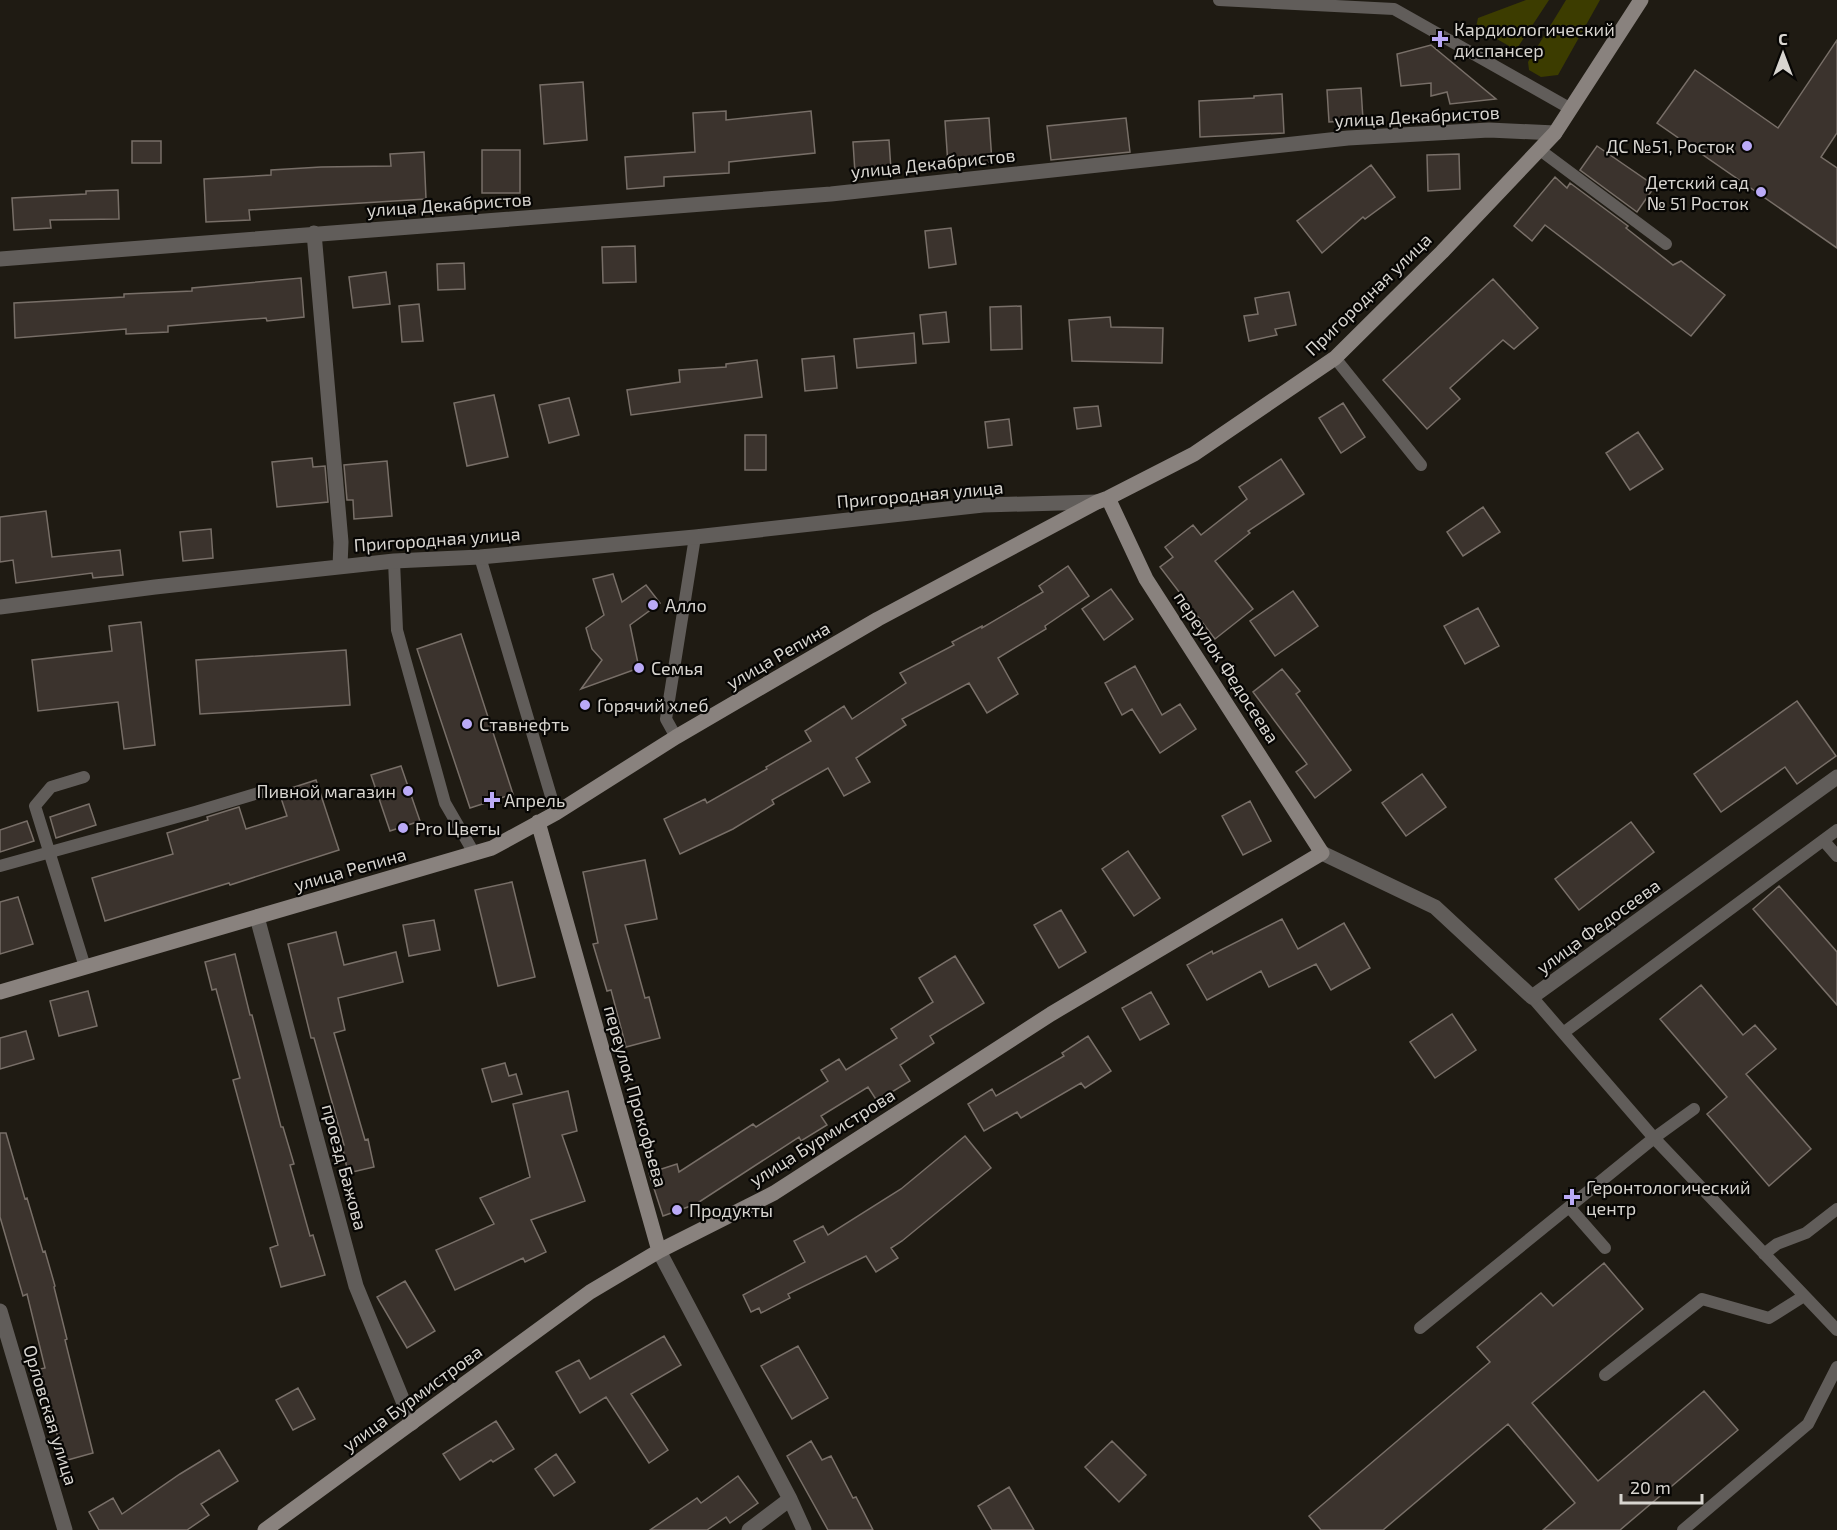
<svg xmlns="http://www.w3.org/2000/svg" width="1837" height="1530" viewBox="0 0 1837 1530" font-family="'Exo 2',sans-serif">
<rect width="100%" height="100%" fill="#1f1b13"/>
<path fill="#3c3c00" d="M1526 0H1549L1516 50 1476 27 1478 18Z
M1566 0H1600L1558 75 1541 77 1529 70 1528 62Z"/>
<path fill="#3b332d" stroke="#786f68" stroke-width="1.5" d="M1837 40V133L1821 157 1837 168V248L1657 123 1695 70 1778 128Z
M1431 45 1496 99 1450 104 1447 92 1431 96V83L1401 86 1397 54Z
M583 82 587 140 544 144 540 85Z
M1361 88 1363 120 1329 122 1327 90Z
M1282 94 1284 133 1200 137 1199 101 1254 98V96Z
M726 111V120L811 111 815 153 729 162V173L664 177V186L627 189 625 157 695 152 693 113Z
M989 118 992 162 948 165 945 121Z
M1126 118 1130 152 1051 160 1047 126Z
M889 140 891 170 855 173 853 142Z
M132 141H161V163H132Z
M1597 146 1655 186 1637 212 1580 170Z
M482 150H520V193H482Z
M424 152 426 199 249 210 250 220 206 222 204 179 271 175V170L321 167 391 166 390 154Z
M1459 154 1460 189 1428 191 1427 155Z
M1371 165 1395 197 1365 219 1363 217 1322 253 1297 221Z
M1555 177 1567 188 1570 183 1628 226 1626 228 1673 265 1681 261 1725 295 1691 336 1545 225 1532 241 1514 226Z
M118 190 119 219 50 220 51 228 14 230 12 198 86 194V191Z
M951 228 956 264 929 268 925 231Z
M635 246 636 282 603 283 602 247Z
M464 263 465 289 438 290 437 264Z
M386 272 390 304 353 308 349 277Z
M301 278 304 317 267 321 266 318 168 326V332L126 334V329L15 338 14 303 124 297V294L192 291V288Z
M1493 279 1538 328 1514 349 1503 340 1450 388 1460 399 1427 429 1383 380Z
M1289 292 1296 325 1275 329 1277 335 1249 341 1244 316 1258 314 1255 298Z
M419 304 423 341 402 342 399 306Z
M1021 306 1022 349 991 350 990 307Z
M946 312 949 342 923 344 920 315Z
M1110 317 1111 327 1163 328 1162 363 1072 361 1069 320Z
M914 333 916 363 857 368 854 339Z
M834 356 837 388 805 391 802 359Z
M757 360 762 397 631 415 627 390 680 382 679 370 726 367V364Z
M494 395 508 457 467 466 454 403Z
M569 398 579 435 549 443 539 405Z
M1343 403 1365 437 1341 453 1319 418Z
M1098 406 1101 426 1077 429 1074 408Z
M1009 419 1012 445 988 448 985 422Z
M1638 432 1663 469 1630 490 1606 453Z
M745 435H766V470H745Z
M312 458 313 467 325 466 328 502 277 507 272 462Z
M1281 459 1304 494 1248 531 1250 533 1215 561 1253 609 1215 639 1160 567 1173 557 1165 547 1193 525 1201 535 1247 499 1239 487Z
M387 461 392 516 354 519 353 500H347L344 465Z
M1483 507 1500 532 1463 556 1447 532Z
M46 511 52 557 120 550 123 575 93 578 92 573 16 583 13 560 0 562V517Z
M211 529 213 558 183 561 180 532Z
M1068 566 1089 596 1045 626 1046 629 998 658 1018 694 987 713 969 683 902 719 906 725 856 758 870 782 844 796 828 768 772 800 774 804 733 829 680 854 664 819 705 799 707 803 767 769 766 767 811 741 805 731 844 706 852 719 906 683 900 673 954 645 952 642 982 626V628L1043 592 1039 586Z
M613 574 622 602 646 585 660 603 630 625 639 668 581 689 602 660 592 649 586 628 604 615 593 579Z
M1111 589 1133 619 1104 640 1082 609Z
M1293 591 1318 626 1275 656 1250 621Z
M1478 608 1499 646 1465 664 1444 626Z
M141 622 155 745 124 749 118 702 38 711 32 660 112 651 109 626Z
M461 634 513 794 470 808 417 649Z
M346 650 350 705 200 714 196 660Z
M1135 666 1162 715 1180 704 1196 729 1160 753 1132 709 1122 715 1105 683Z
M1282 669 1300 691 1296 694 1351 770 1315 798 1296 772 1307 764 1253 692Z
M1797 701 1836 756 1797 784 1785 767 1721 812 1694 774Z
M401 766 420 821 390 831 371 775Z
M1422 774 1446 807 1406 836 1382 803Z
M316 780 339 850 230 885 229 883 105 921 92 878 173 854 167 833 208 820 207 817 239 807 246 829 287 816 279 792Z
M1250 801 1271 841 1243 855 1222 816Z
M89 804 96 825 56 838 50 817Z
M27 821 34 841 0 852V830Z
M1631 822 1654 852 1579 910 1555 879Z
M1128 851 1160 898 1134 916 1102 869Z
M645 860 657 919 625 925 645 998 649 997 660 1038 626 1047 611 990 607 991 593 944 598 943 583 872Z
M512 882 535 977 498 986 475 890Z
M1779 886 1837 952V1005L1753 909Z
M18 897 33 944 0 954V902Z
M1061 910 1086 952 1059 968 1034 925Z
M1282 919 1298 949 1344 923 1370 968 1331 990 1316 964 1269 987 1261 971 1207 1000 1187 965 1212 951 1213 954Z
M434 920 440 950 409 956 403 925Z
M336 932 344 965 396 952 403 982 338 998 345 1030 334 1033 365 1140 368 1139 374 1167 348 1173 342 1145H344L314 1038H311L288 944Z
M235 954 250 1015H252L281 1127H283L294 1164 290 1165 310 1236 313 1235 325 1275 281 1287 270 1248 278 1245 233 1080 240 1078 216 989 212 990 205 962Z
M955 956 984 1003 930 1036 934 1043 900 1065 910 1081 877 1101 868 1087 821 1116 827 1125 801 1141 799 1137 696 1204 663 1216 649 1173 677 1164 679 1172 753 1124 756 1127 828 1081 821 1070 839 1059 846 1070 897 1038 891 1029 933 1002 919 978Z
M1701 985 1743 1035 1755 1025 1776 1049 1746 1074 1811 1149 1769 1186 1707 1114 1727 1097 1660 1019Z
M88 991 97 1026 59 1036 50 1001Z
M1151 992 1169 1024 1140 1040 1122 1008Z
M1452 1014 1476 1050 1435 1078 1410 1042Z
M26 1031 34 1059 0 1069V1038Z
M1088 1036 1111 1071 1085 1088 1081 1083 1021 1118 1017 1112 984 1131 968 1104 992 1089 996 1096 1064 1056 1062 1053Z
M505 1063 509 1076 516 1074 522 1094 492 1102 482 1069Z
M568 1091 577 1131 562 1135 585 1201 531 1220 546 1252 525 1262 523 1258 455 1290 436 1250 494 1224 480 1198 530 1177 513 1104Z
M0 1133H6L25 1199 27 1198 43 1252 45 1251 55 1286 54 1287 67 1339 65 1340 93 1453 64 1461 40 1369 45 1368 27 1294 23 1296 0 1217Z
M965 1136 991 1168 902 1241 891 1248 898 1258 876 1272 866 1256 788 1294 790 1298 761 1313 759 1308 751 1312 743 1295 805 1262 794 1241 823 1226 828 1235 901 1189Z
M1604 1263 1643 1309 1532 1403 1598 1481 1704 1391 1738 1430 1620 1530H1543L1575 1503 1508 1424 1383 1530H1321L1309 1516 1490 1362 1477 1347 1541 1293 1553 1306Z
M405 1281 435 1331 407 1348 377 1297Z
M664 1336 681 1365 631 1394 668 1450 649 1463 606 1397 580 1413 556 1372 579 1360 590 1379Z
M798 1346 828 1398 792 1419 761 1366Z
M298 1388 315 1419 293 1430 276 1400Z
M496 1421 514 1449 493 1462 491 1460 460 1480 443 1454Z
M811 1441 822 1460 831 1456 853 1498 856 1497 873 1530H828L787 1456Z
M1112 1441 1146 1475 1119 1502 1085 1467Z
M219 1450 238 1481 201 1504 209 1515 187 1530H99L89 1512 113 1498 122 1514 180 1474Z
M556 1454 575 1482 554 1496 535 1469Z
M738 1476 758 1503 730 1523 726 1517 707 1530H650L697 1498 701 1503Z
M1009 1487 1034 1530H992L978 1506Z"/>
<g fill="none" stroke-linecap="round" stroke-linejoin="round">
<path stroke="#615d5a" stroke-width="12" d="M1219 0 1394 9 1571 109
M1540 150 1666 244
M1335 358 1421 465
M480 557 556 813
M394 561 397 630 445 803 474 853
M676 737 666 719 695 537
M84 777 51 787 35 806 85 967
M1824 841 1837 856
M0 866 195 812 265 791
M1532 997 1654 1138 1837 1330
M1563 1033 1837 830
M1569 1207 1605 1248
M1764 1254 1777 1244 1806 1233 1837 1209
M1420 1328 1654 1138 1694 1109
M1605 1375 1702 1299 1769 1318 1804 1296
M1683 1530 1808 1424 1837 1367"/>
<path stroke="#615d5a" stroke-width="15" d="M314 233 341 542 340 566
M0 259 831 194 1348 138 1489 130 1555 133
M0 607 155 587 394 561 480 557 695 537 983 505 1097 502
M1322 853 1435 907 1532 997 1837 777
M257 917 356 1286 412 1423
M659 1251 790 1499 804 1530
M0 1311 65 1530
M749 1530 790 1499"/>
<path stroke="#89827e" stroke-width="15" d="M538 822 659 1251
M0 992 492 848 556 813 676 737 878 619 1097 502 1108 498 1194 454 1335 358 1442 252 1555 133 1641 0
M265 1530 590 1292 659 1251 774 1193 1051 1014 1322 853 1146 579 1108 498"/>
</g>
<g fill="#baaaf7" stroke="#070604" stroke-width="2">
<path d="M1437 30h6v6h6v6h-6v6h-6v-6h-6v-6h6z"/>
<circle cx="1747" cy="146" r="6"/>
<circle cx="1761" cy="192" r="6"/>
<circle cx="653" cy="605" r="6"/>
<circle cx="639" cy="668" r="6"/>
<circle cx="585" cy="705" r="6"/>
<circle cx="467" cy="724" r="6"/>
<circle cx="408" cy="791" r="6"/>
<path d="M489 791h6v6h6v6h-6v6h-6v-6h-6v-6h6z"/>
<circle cx="403" cy="828" r="6"/>
<path d="M1569 1188h6v6h6v6h-6v6h-6v-6h-6v-6h6z"/>
<circle cx="677" cy="1210" r="6"/>
</g>
<g text-anchor="middle" dominant-baseline="central" stroke-width="4.5" stroke-linejoin="round" paint-order="stroke">
<g font-size="18" fill="#d8d5d0" stroke="#070604" text-anchor="start">
<text x="1454" y="29">Кардиологический<tspan x="1454" dy="21">диспансер</tspan></text>
<text x="1735" y="146" text-anchor="end">ДС №51, Росток</text>
<text x="1749" y="182" text-anchor="end">Детский сад<tspan x="1749" dy="21">№ 51 Росток</tspan></text>
<text x="665" y="605">Алло</text>
<text x="651" y="668">Семья</text>
<text x="597" y="705">Горячий хлеб</text>
<text x="479" y="724">Ставнефть</text>
<text x="396" y="791" text-anchor="end">Пивной магазин</text>
<text x="504" y="800">Апрель</text>
<text x="415" y="828">Pro Цветы</text>
<text x="1586" y="1187">Геронтологический<tspan x="1586" dy="21">центр</tspan></text>
<text x="689" y="1210">Продукты</text>
</g>
<g font-size="18" fill="#d8d5d0" stroke="#070604">
<text transform="translate(1417 116) rotate(-3)">улица Декабристов</text>
<text transform="translate(933 163) rotate(-6)">улица Декабристов</text>
<text transform="translate(449 204) rotate(-4)">улица Декабристов</text>
<text transform="translate(1368 294) rotate(-44)">Пригородная улица</text>
<text transform="translate(920 494) rotate(-5)">Пригородная улица</text>
<text transform="translate(437 539) rotate(-4)">Пригородная улица</text>
<text transform="translate(778 655) rotate(-30)">улица Репина</text>
<text transform="translate(1227 667) rotate(57)">переулок Федосеева</text>
<text transform="translate(350 869) rotate(-16)">улица Репина</text>
<text transform="translate(1598 926) rotate(-36)">улица Федосеева</text>
<text transform="translate(636 1096) rotate(74)">переулок Прокофьева</text>
<text transform="translate(822 1137) rotate(-32)">улица Бурмистрова</text>
<text transform="translate(345 1167) rotate(75)">проезд Бажова</text>
<text transform="translate(412 1398) rotate(-36)">улица Бурмистрова</text>
<text transform="translate(51 1415) rotate(73)">Орловская улица</text>
</g>
</g>
<g transform="translate(1783 54)" stroke="#070604" stroke-width="4.5" paint-order="stroke">
<path d="M0-4.5L10 22L0 15L-10 22Z" fill="#d8d5d0"/>
<text y="-9" font-size="16" font-weight="bold" text-anchor="middle" fill="#d8d5d0">С</text>
</g>
<path d="M1621 1494v9h81v-9" fill="none" stroke="#d8d5d0" stroke-width="3"/>
<text x="1630" y="1494" font-size="18" fill="#d8d5d0" stroke="#070604" stroke-width="4.5" paint-order="stroke">20 m</text>
</svg>
